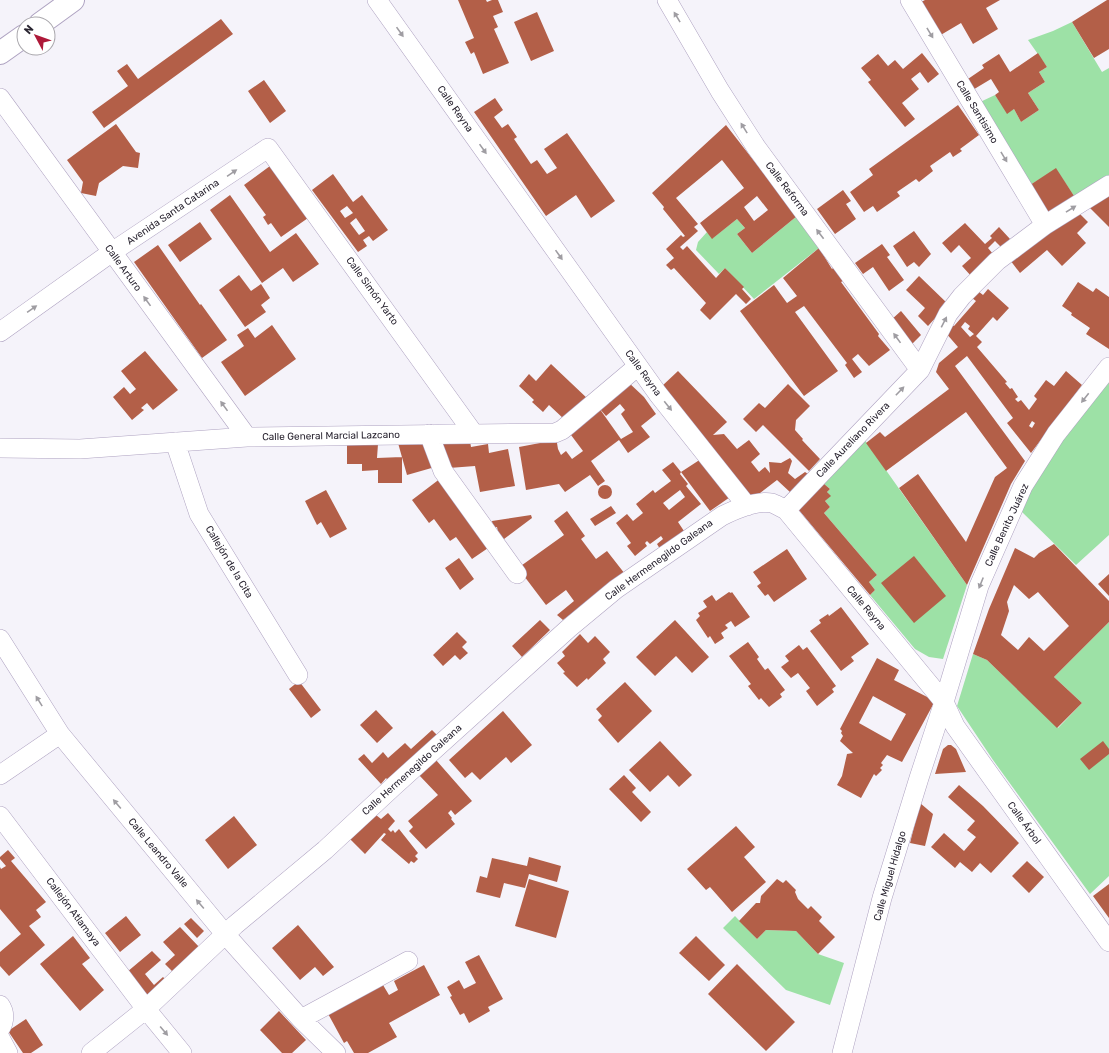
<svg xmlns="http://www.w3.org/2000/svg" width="1109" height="1053" viewBox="0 0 1109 1053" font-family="Rubik,sans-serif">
<rect width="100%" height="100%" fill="#f5f3fa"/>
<path fill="#9de1a6" d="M1072 22 1102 72 1109 68V178L1076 199 1056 169 1027 187 978 103 995 95 1007 113 1014 109 1021 122 1039 110 1028 93 1045 82 1039 72 1047 67 1028 40 1053 31Z
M797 216 819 248 754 299 725 268 719 274 696 250 698 242 707 232 713 238 737 219 745 228 737 234 752 253Z
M1109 382V535L1076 565 1022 512 1031 490 1060 442Z
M864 439 967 585 943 659 929 657 915 649 870 595 875 590 869 582 877 575 824 513 830 507 825 501 830 496 827 492 830 489 823 483Z
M1109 622V876L1090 894 993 760 957 706 973 654 987 660 1058 728 1082 703 1054 677Z
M735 916 757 939 766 930 796 931 818 954 844 963 830 1005 786 990 723 928Z"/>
<path fill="#b35f48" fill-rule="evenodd" d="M458 0H486L487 2 492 0H498L503 12 493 16 498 27 494 29 509 63 483 74 474 52 471 54 465 42 474 38Z
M925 0H1000L986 8 998 29 973 44 961 23 939 36 919 3Z
M1107 0H1109V49L1094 58 1072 22Z
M537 12 554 51 531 61 514 22Z
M221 19 233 34 104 128 92 112 128 86 117 71 127 64 138 79Z
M922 53 939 74 928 83 920 72 911 79 919 89 902 103 915 119 905 127 868 82 871 80 861 68 878 54 888 66 895 60 903 69Z
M1038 53 1047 67 1039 72 1045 82 1028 93 1039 110 1021 122 1014 109 1007 114 995 95 999 92 991 79 971 91 965 81 984 68 982 65 999 54 1010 72Z
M264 80 286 111 270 123 248 91Z
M495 98 503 110 494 117 502 128 508 124 517 137 514 139 531 164 537 160 547 174 557 168 544 149 567 133 615 201 591 218 576 195 546 216 474 112Z
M958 105 979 135 960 149 962 151 953 157 950 152 930 166 933 171 919 182 916 179 897 192 900 196 877 212 873 206 864 212 850 192 873 175 869 169Z
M116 124 136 152 140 153 138 168 123 166 99 183 96 196 81 193 83 182 67 160Z
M726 125 797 216 752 253 737 234 745 228 737 219 712 239 700 223 744 188 722 160 676 198 698 224 694 227 698 231 680 247 683 250 687 246 716 278 725 268 744 287 742 289 751 299 746 304 736 294 710 320 700 310 706 303 674 268 671 270 666 265 674 258 666 249 681 235 683 237 685 236 663 209 664 207 652 193ZM757 196 768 210 754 221 744 207Z
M270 166 308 218 281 237 271 223 268 225 263 217 266 215 244 185Z
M1056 168 1076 199 1047 218 1027 187Z
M333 174 353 202 362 195 388 230 373 241 369 236 363 240 367 246 358 252 312 190ZM347 206 353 213 345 218 340 211ZM356 218 365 231 359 235 350 223Z
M843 190 851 201 846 204 856 219 835 234 817 209Z
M230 195 270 252 296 233 319 264 293 282 283 268 262 283 210 210Z
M1109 196V227L1089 207Z
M1079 213 1088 222 1077 233 1086 243 1062 266 1047 250 1020 273 1010 260Z
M200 222 212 239 180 262 168 245Z
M965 223 985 244 992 238 990 236 999 227 1010 239 1001 247 995 241 988 248 993 254 972 277 962 266 971 258 959 245 951 253 942 243Z
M914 231 931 254 919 267 914 262 907 267 893 246Z
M882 244 890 255 887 257 904 280 889 291 873 267 863 274 855 263Z
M158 245 200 305 201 304 227 340 202 358 134 262Z
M819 248 832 269 835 266 845 280 841 282 879 334 878 336 890 350 869 366 858 354 852 359 862 372 854 378 845 365 847 363 804 306 795 312 838 371 804 396 740 311 774 285 787 303 797 296 783 278Z
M239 275 251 291 261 284 270 298 261 305 266 312 245 327 219 290Z
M919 276 948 304 928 326 918 316 925 308 906 290Z
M1078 282 1093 292 1096 288 1109 297V349L1086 334 1090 328 1071 315 1072 313 1062 306Z
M988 289 1009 308 997 321 993 317 976 336 982 342 977 347 1007 382 1005 383 1010 389 1012 388 1018 397 1015 399 1018 402 1021 400 1029 410 1037 399 1034 396 1046 380 1054 386 1066 371 1082 385 1031 453 1007 423 1013 418 967 356 955 366 1025 461 1011 484 967 585 899 488 918 474 966 542 995 477 1007 468 966 412 886 471 866 443 880 432 885 437 949 389 936 372 939 363 958 347 945 332 947 324 954 326 976 301 972 298 978 291 983 295ZM965 322 970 326 968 329 974 334 970 337 961 327ZM1032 421 1035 423 1032 428 1029 426Z
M901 311 921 335 911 345 891 320Z
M272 325 296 359 245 396 221 362 244 346 237 335 248 328 255 338Z
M145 351 178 390 153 410 147 403 141 408 144 410 132 420 113 397 124 387 130 394 136 389 121 371Z
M551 364 589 400 565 420 549 405 543 412 532 402 534 400 519 386 529 374 536 381Z
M678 371 727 422 713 435 724 434 737 449 749 440 760 454 751 462 759 472 765 467 770 473 769 462 781 463 790 458 792 461 788 473 795 479 805 472 808 474 791 493 777 480 751 500 661 387Z
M627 381 644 397 656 414 641 426 650 437 628 453 619 440 591 461 605 481 598 486 590 475 565 492 559 484 526 490 519 447 540 443V440L556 437 558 449 561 455 566 451 572 459 583 451 568 431ZM620 404 625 410 621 414 633 432 621 439 599 408 606 416Z
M788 384 810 406 796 420 795 430 803 439 802 440 820 459 809 471 763 425 756 432 743 419 759 403 765 408Z
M470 441 471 447 488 444 489 453 508 449 515 486 480 492 475 466 449 468 438 442Z
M425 442 435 467 407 475 398 443Z
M347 444H378L377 458 402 457V483H378V470L362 471V464H347Z
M701 459 733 495 710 511 681 472Z
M673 462 681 472 680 474 688 484 686 486 701 504 678 522 684 531 660 549 657 544 663 539 661 536 650 544 647 541 645 543 647 546 635 556 627 546 631 543 616 523 627 514 633 521 643 513 636 504 653 490 655 493 671 481 662 470ZM680 490 685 497 669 510 663 503Z
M441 478 491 546 472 559 456 537 450 541 434 519 429 523 412 500Z
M823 483 830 489 827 492 831 496 825 501 830 507 824 513 877 575 869 582 875 590 870 595 798 509Z
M598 492a7 7 0 1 1 14 0a7 7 0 1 1-14 0Z
M326 490 347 529 330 538 321 522 317 525 305 501Z
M611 506 616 513 595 526 590 519Z
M567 511 585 536 581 539 596 559 607 551 625 574 563 620 557 615 574 601 566 590 546 605 518 568 564 535 554 521Z
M531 515 532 518 500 542 497 527 493 528 492 521Z
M1054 544 1109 601V622L1054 677 1082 703 1057 728 987 660 973 654 989 609 1015 548 1034 558 1039 553ZM1014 585 1029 599 1038 592 1069 626 1044 651 1029 637 1018 650 1001 635 1009 611 1007 602Z
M787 549 807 579 774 602 768 594 765 596 757 586 761 583 753 572Z
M914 556 946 596 914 623 881 583Z
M459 558 474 579 460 590 445 568Z
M1109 574V596L1098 584Z
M729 592 731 593 732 592 750 617 735 627 731 621 725 625 728 628 721 633 724 638 715 644 710 636 708 638 696 620 700 616 698 613 707 607 703 601 712 595 716 601Z
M841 607 869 644 851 657 854 661 841 671 810 631 821 623 819 620 828 614 829 616Z
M540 620 550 630 522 657 512 646Z
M675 620 709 657 692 673 676 656 655 676 636 657Z
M457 632 467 642 462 647 468 653 460 660 455 655 443 666 433 655Z
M580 634 588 643 595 636 610 652 603 659 606 663 588 680 587 678 577 687 563 673 565 672 557 663 565 656 562 652Z
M748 642 759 657 757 659 765 670 768 668 785 690 780 694 782 697 769 707 761 698 759 700 748 686 751 684 729 656Z
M799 645 803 650 807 647 836 686 832 689 834 692 817 706 806 691 810 688 798 673 791 678 781 667 789 661 785 656Z
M877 658 899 670 894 680 935 701 902 762 887 755 881 763 883 765 880 768 882 770 876 776 874 774 861 798 837 785 842 776 847 754 853 753 840 741 843 736 841 733 842 731 840 729ZM873 696 906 714 891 741 859 723Z
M299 681 321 710 311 718 289 689Z
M625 682 652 711 618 743 598 720 602 716 596 709Z
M376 710 393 728 377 743 360 725Z
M503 711 532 745 511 763 506 757 480 780 472 772 465 778 449 760Z
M432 730 440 738 391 784 386 778 381 784 358 759 364 754 372 763 383 752 388 758 405 743 411 749Z
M660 741 692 775 679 787 668 775 650 792 629 770Z
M1103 741 1109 749V754L1089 770 1080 759Z
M948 745H951L956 749 966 772 935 774 943 749Z
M436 760 472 801 455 815 451 810 448 813 452 818 451 819 455 824 426 849 409 831 413 827 408 821 438 795 419 775Z
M624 775 636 788 632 792 651 812 641 822 609 789Z
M959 785 983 806 1019 843 991 873 980 863 972 872 960 862 955 868 931 847 944 833 964 851 976 837 967 830 975 821 948 797Z
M920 803 933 814 925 846 910 843Z
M388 813 395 821 388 829 391 832 393 830 395 833 399 829 418 853 415 856 418 859 414 863 411 861 409 864 381 840 386 834 384 833 365 854 350 839 376 815 381 819Z
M234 816 257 845 228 869 205 840Z
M736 826 755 847 744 857 766 882 732 912 710 887 706 890 687 869Z
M8 850 15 858 11 861 46 902 36 910 41 917 29 926 45 945 9 976 0 966V952L21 934 0 909V867L1 869 6 866 0 859V857Z
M529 857 561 866 557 882 529 874 525 888 504 883 500 898 476 892 480 876 487 878 492 858 527 866Z
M1027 861 1044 877 1029 893 1012 876Z
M529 879 569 891 556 938 515 926Z
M777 879 783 883 786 880 796 890 795 892 798 899 808 909 811 906 822 917 819 921 835 937 818 954 796 931 766 930 757 939 739 921 756 903H760L761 896Z
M1109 884V918L1093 896Z
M126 916 141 935 120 952 105 933Z
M191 918 204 931 197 938 184 924Z
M298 925 334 967 323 976 315 967 300 980 272 948Z
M180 927 201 949 175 974 165 964 175 955 163 942Z
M73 936 90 958 82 964 104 990 80 1011 40 964Z
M696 936 725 965 709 981 679 953Z
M152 951 161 960 145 974 154 985 163 977 168 982 150 998 127 972Z
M479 955 503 999 488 1007 490 1011 469 1023 464 1013 460 1015 450 997 452 996 447 987 459 980 464 989 476 983 465 962Z
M737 964 795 1022 766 1051 708 994Z
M424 965 440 995 389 1023 397 1037 368 1053H354L347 1041 344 1043 326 1010 380 980 389 995 398 990 394 981Z
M279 1011 306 1040 292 1053H282L260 1030Z
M26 1019 43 1045 31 1053H23L8 1031Z"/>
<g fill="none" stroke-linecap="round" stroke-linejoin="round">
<g stroke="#aea2c1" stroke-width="20">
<path id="minor" d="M377 0 658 394 747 506
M667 0 720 91 756 147 920 370
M910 0 1045 225
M0 98 247 437
M0 332 112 252 268 148 474 434
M429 434 443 471 517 574
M175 442 199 514 298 675
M0 448 80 449 247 437 555 433 562 430 638 366
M786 510 920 370 948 314 962 296 997 261 1045 225 1109 185
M0 639 60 734 225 934 301 1019 336 1053
M0 775 60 734
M0 816 146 1009 182 1053
M0 1005C5 1012 5 1021 0 1029
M301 1019 408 961
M0 1038 8 1053
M91 1053 146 1009 235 925 325 850 394 786 569 628 616 589 722 516C736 509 756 500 772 503 777 505 782 508 786 510L944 702 955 726 1109 942
M842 1053 882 898 919 778 944 702 979 586 1023 486 1056 434 1109 367"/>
</g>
<g stroke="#aea2c1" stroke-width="24">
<path id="secondary" d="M40 24 73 0
M0 53 24 36"/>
</g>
<use href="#minor" stroke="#fff" stroke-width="19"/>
<use href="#secondary" stroke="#fff" stroke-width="22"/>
</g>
<defs><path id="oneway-solid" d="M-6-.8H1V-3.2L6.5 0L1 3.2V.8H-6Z"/></defs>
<g fill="#9f9da2">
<use href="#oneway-solid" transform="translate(677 17) rotate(-121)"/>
<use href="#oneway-solid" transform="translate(400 32) rotate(55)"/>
<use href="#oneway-solid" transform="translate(930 33) rotate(59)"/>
<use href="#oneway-solid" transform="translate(744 128) rotate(-122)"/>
<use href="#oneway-solid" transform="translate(483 149) rotate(55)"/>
<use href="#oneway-solid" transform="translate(1004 157) rotate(59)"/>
<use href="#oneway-solid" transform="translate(232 173) rotate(-34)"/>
<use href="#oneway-solid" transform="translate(1071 209) rotate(-32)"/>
<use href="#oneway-solid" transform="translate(820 234) rotate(-127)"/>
<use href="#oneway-solid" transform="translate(559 255) rotate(55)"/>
<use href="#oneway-solid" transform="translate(147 301) rotate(-126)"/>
<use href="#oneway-solid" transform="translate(32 309) rotate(-35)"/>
<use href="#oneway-solid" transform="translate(944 322) rotate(-63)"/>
<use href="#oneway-solid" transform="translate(897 338) rotate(-126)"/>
<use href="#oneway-solid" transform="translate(900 391) rotate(-46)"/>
<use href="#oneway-solid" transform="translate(1085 398) rotate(128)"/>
<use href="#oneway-solid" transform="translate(224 406) rotate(-126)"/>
<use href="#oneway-solid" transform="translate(668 406) rotate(51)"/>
<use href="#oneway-solid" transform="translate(981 583) rotate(112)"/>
<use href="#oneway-solid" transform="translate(39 701) rotate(-122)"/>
<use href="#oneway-solid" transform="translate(117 804) rotate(-130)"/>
<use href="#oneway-solid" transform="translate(200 904) rotate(-130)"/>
<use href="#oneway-solid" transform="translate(164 1031) rotate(50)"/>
</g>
<g text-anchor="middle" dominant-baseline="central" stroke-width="4" stroke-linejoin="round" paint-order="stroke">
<g font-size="10" fill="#2a2531" stroke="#fff">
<text transform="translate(455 109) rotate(55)">Calle Reyna</text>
<text transform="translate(977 112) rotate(59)">Calle Santisimo</text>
<text transform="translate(787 189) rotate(53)">Calle Reforma</text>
<text transform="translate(173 212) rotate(-34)">Avenida Santa Catarina</text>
<text transform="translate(123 268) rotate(54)">Calle Arturo</text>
<text transform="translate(372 291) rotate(54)">Calle Simón Yarto</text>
<text transform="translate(643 373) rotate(54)">Calle Reyna</text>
<text transform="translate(331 436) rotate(-1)">Calle General Marcial Lazcano</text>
<text transform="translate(853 440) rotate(-46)">Calle Aureliano Rivera</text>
<text transform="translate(1007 525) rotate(-65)">Calle Benito Juárez</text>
<text transform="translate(659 560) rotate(-36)">Calle Hermenegildo Galeana</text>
<text transform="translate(229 562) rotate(59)">Callejón de la Cita</text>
<text transform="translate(866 608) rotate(50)">Calle Reyna</text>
<text transform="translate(412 770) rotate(-42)">Calle Hermenegildo Galeana</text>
<text transform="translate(1024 823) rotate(54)">Calle Árbol</text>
<text transform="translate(158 853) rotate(50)">Calle Leandro Valle</text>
<text transform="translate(890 876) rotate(-74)">Calle Miguel Hidalgo</text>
<text transform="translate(73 912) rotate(53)">Callejón Atlamaya</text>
</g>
</g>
<g transform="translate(36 36) rotate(311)"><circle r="19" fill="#ffffff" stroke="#aaa8ad"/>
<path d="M0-3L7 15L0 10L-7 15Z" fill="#ae1939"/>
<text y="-6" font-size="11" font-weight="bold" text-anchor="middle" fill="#2a2531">N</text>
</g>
</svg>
